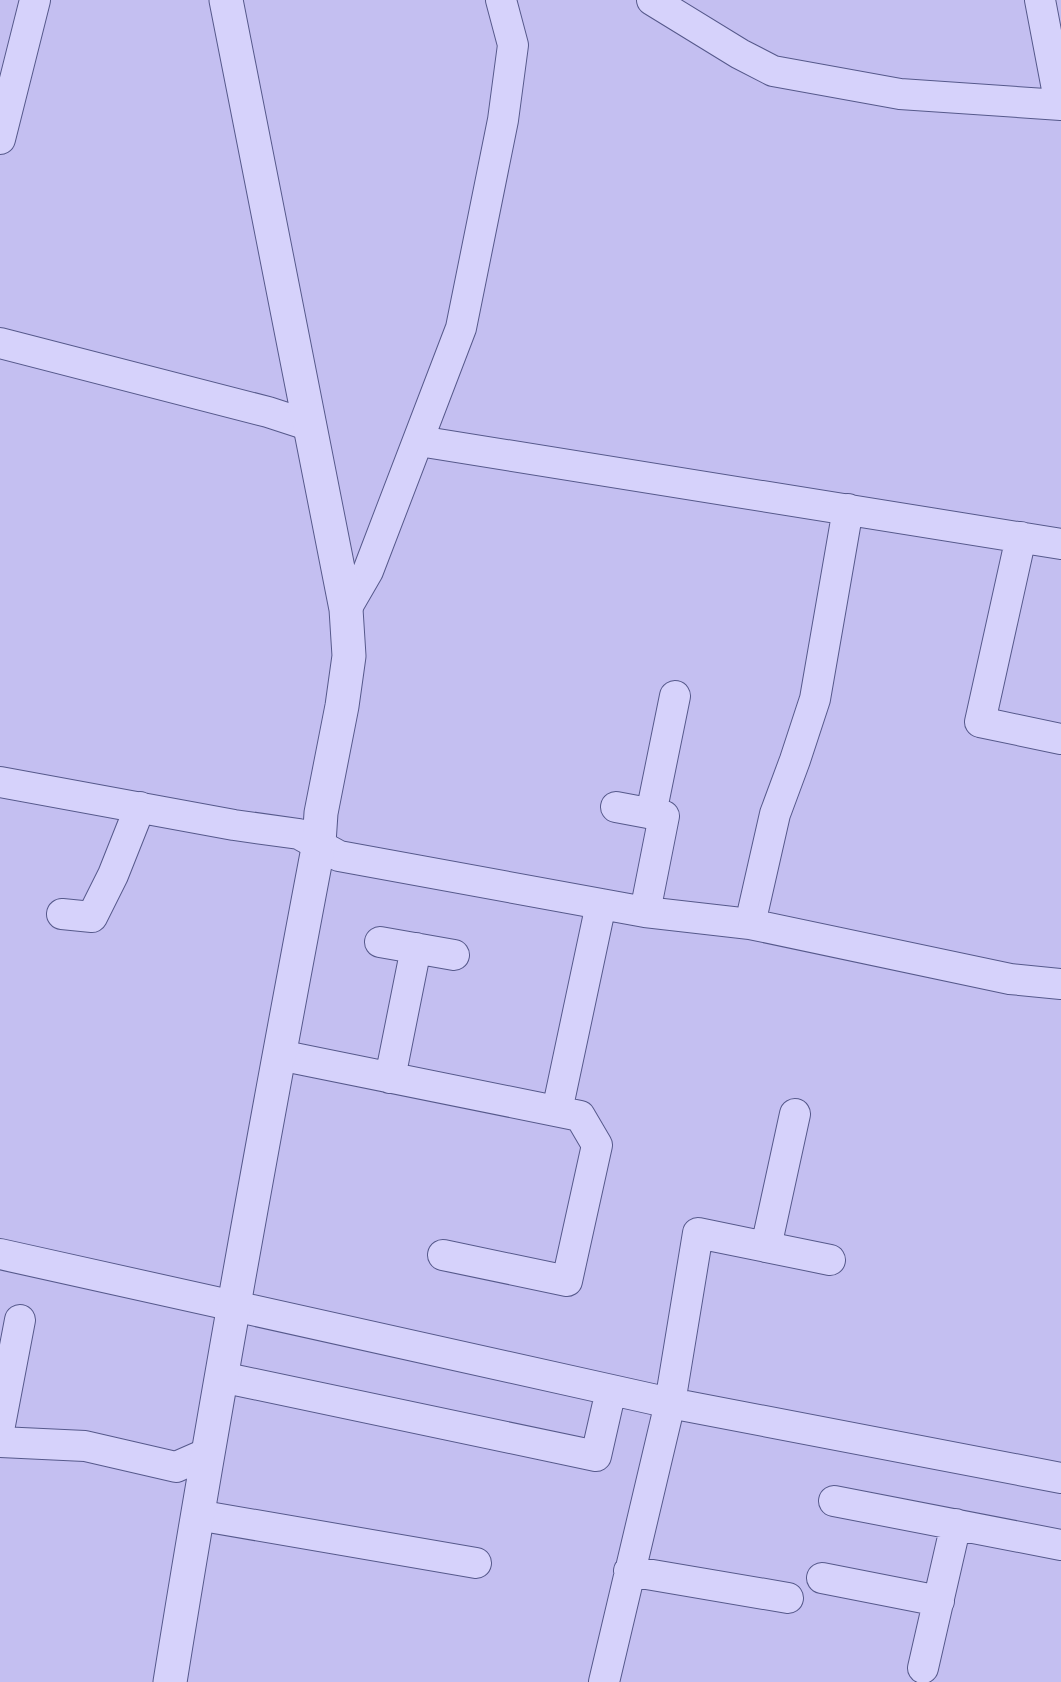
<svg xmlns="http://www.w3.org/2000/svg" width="1061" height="1682" viewBox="0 0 1061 1682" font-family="'Source Serif 4',serif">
<rect width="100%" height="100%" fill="#c4bff1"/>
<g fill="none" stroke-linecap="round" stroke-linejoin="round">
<g stroke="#56598b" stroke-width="32">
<path id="minor" d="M652 0 740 54 773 71 900 94 1061 105
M1040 0 1060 105
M0 139 35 0
M0 343 268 412 311 426
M419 441 1061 544
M1021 537 980 722 1061 739
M346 609 368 571 461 328 503 120 513 45 501 0
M0 782 234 825 299 834 339 856 645 912 750 924 1010 979 1061 984
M616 807 664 816 645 912
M651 814 675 696
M62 914 92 917 113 875 140 807
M750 924 775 814 795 760 815 699 848 509
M380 942 454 955
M279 1055 580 1116 597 1145 567 1281 443 1255
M390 1078 416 948
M557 1111 601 904
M766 1247 795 1114
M0 1254 670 1403 1061 1478
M221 1377 596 1456 611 1390
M0 1425 20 1320
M0 1442 85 1446 176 1467 208 1453
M834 1501 1061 1545
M197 1515 476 1563
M629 1571 788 1598
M822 1578 939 1601
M923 1668 956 1524
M604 1682 670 1403 698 1233 830 1260"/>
</g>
<g stroke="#56598b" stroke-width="35">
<path id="tertiary" d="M170 1682C215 1402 266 1122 319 843L321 813 342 706 349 656 346 609 226 0"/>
</g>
<use href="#minor" stroke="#d6d2fb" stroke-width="30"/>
<use href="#tertiary" stroke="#d6d2fb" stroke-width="33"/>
</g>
</svg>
